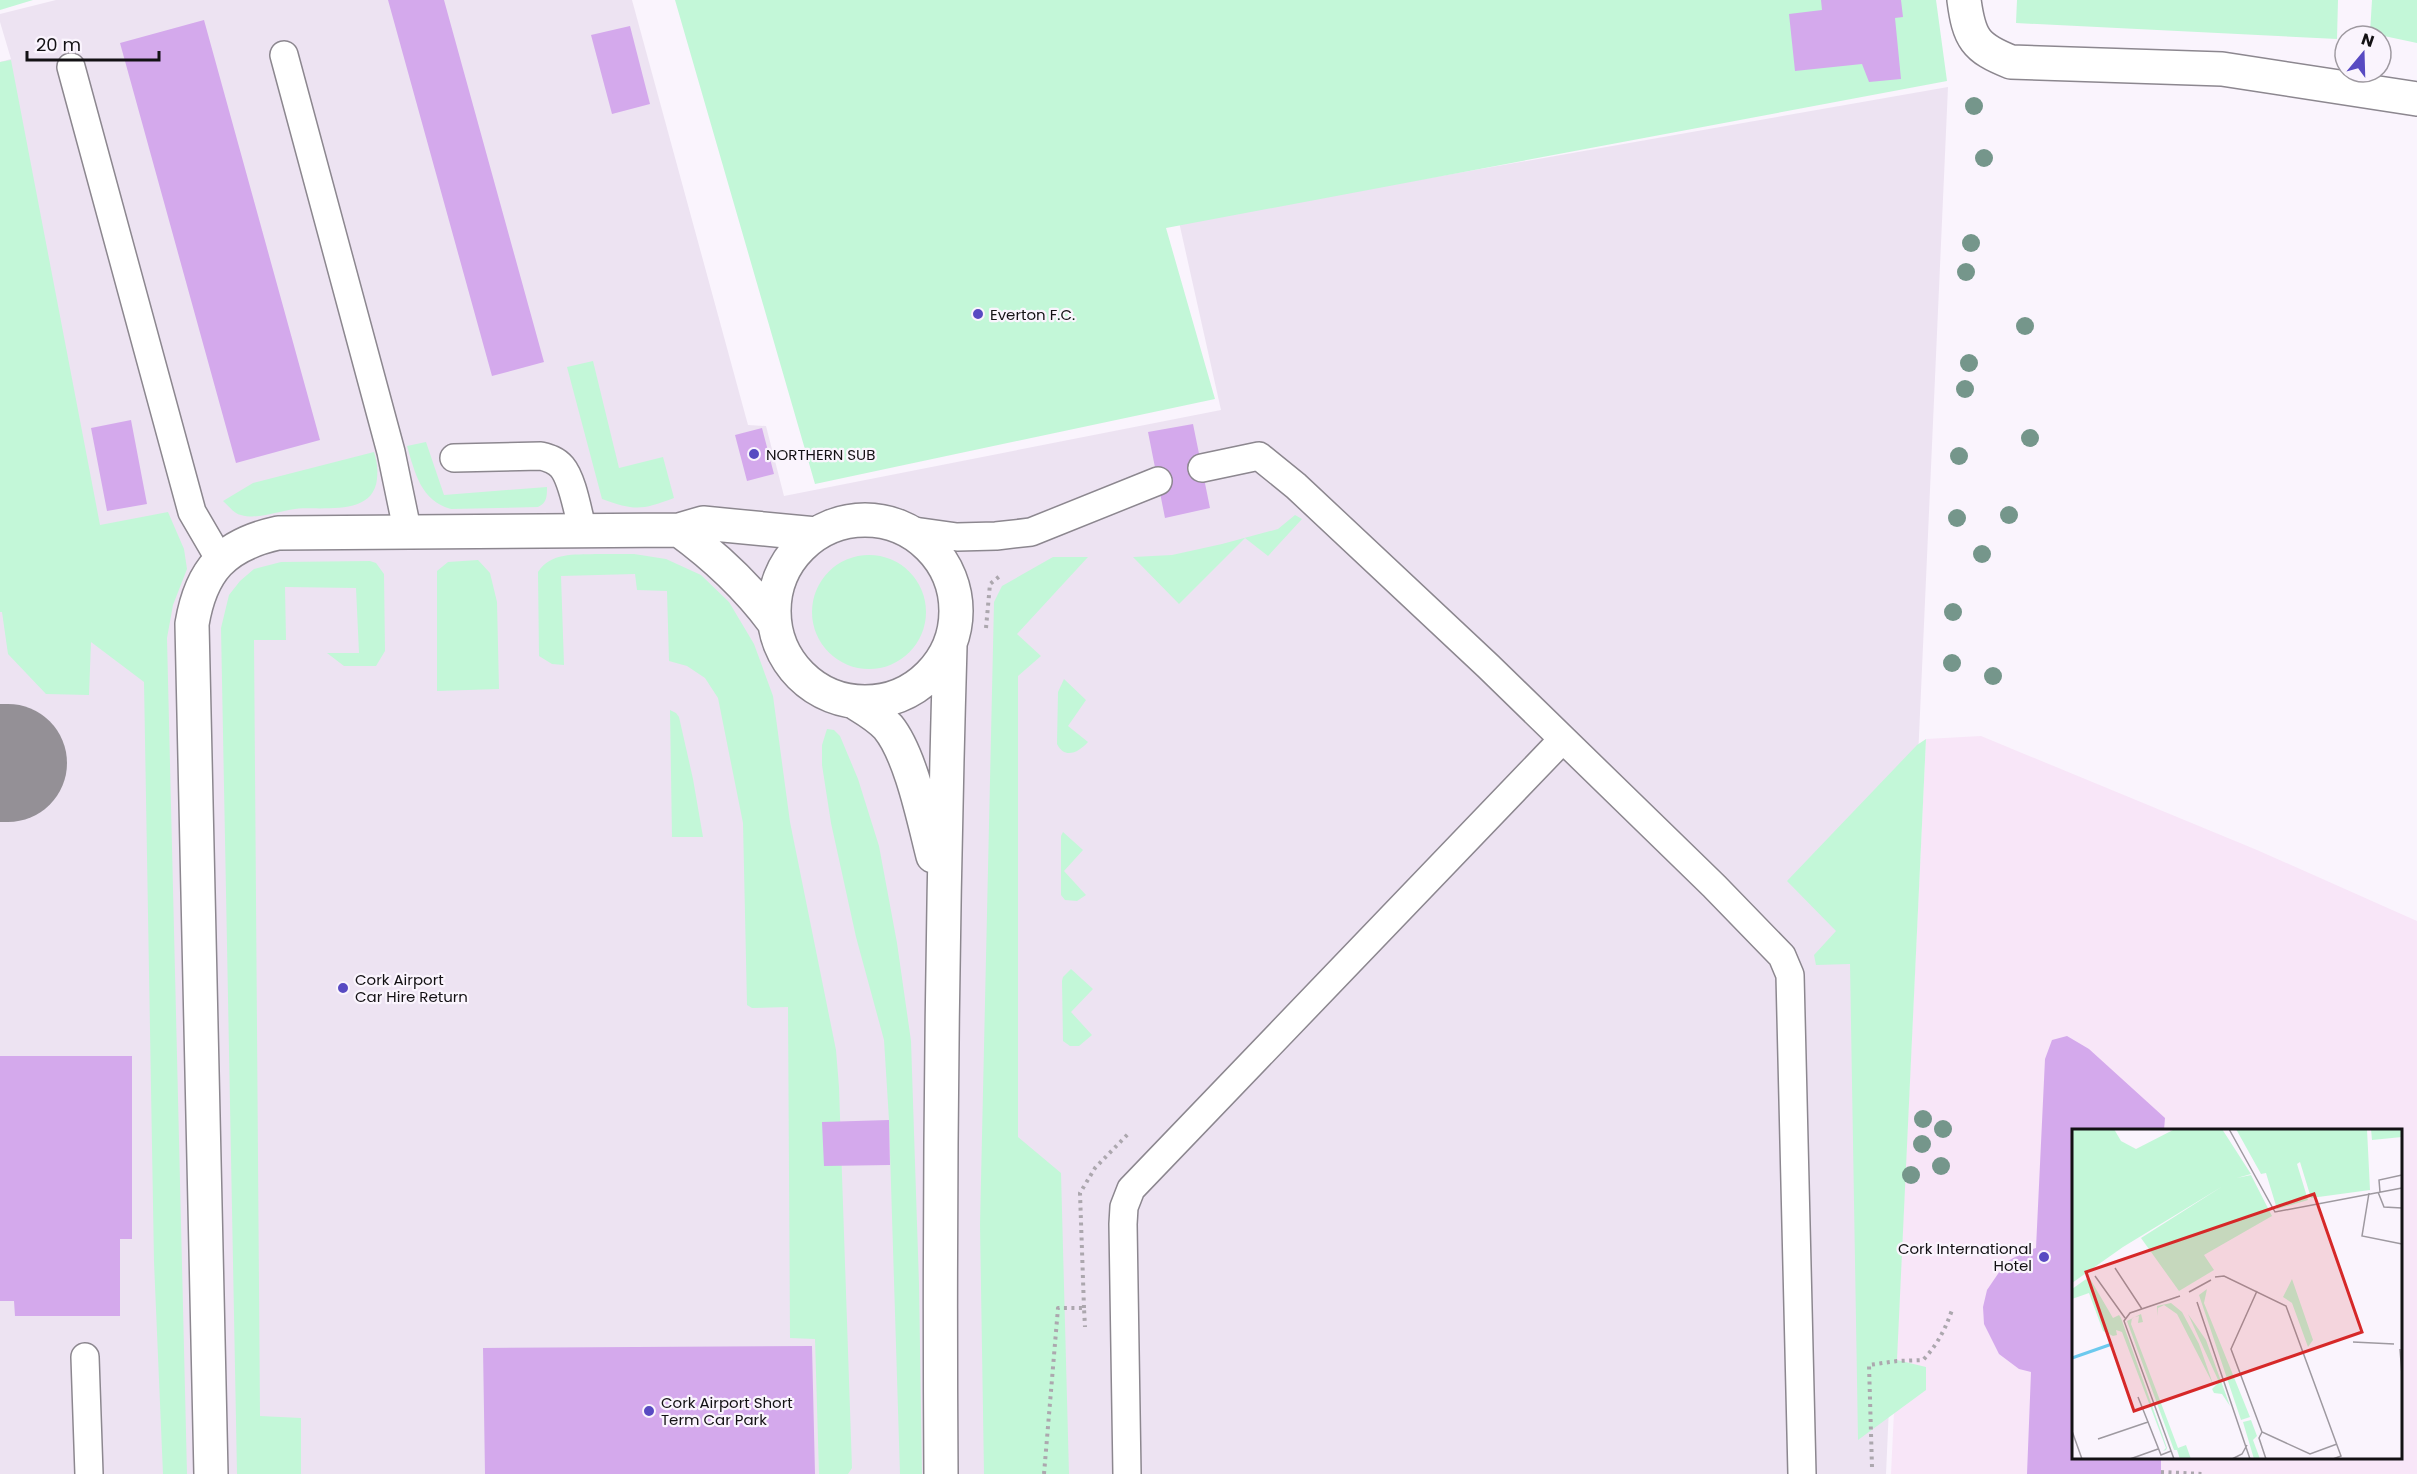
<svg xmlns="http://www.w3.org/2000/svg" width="2417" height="1474" viewBox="0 0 2417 1474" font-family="Poppins,sans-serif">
<rect width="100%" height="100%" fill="#faf4fd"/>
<path fill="#f8e6f8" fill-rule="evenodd" d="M1981 736 2257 850 2417 921V1474H1891L1926 739ZM2074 1130H2400V1458H2074Z"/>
<path fill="#ede3f2" d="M56 0H632L748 425 766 426 784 496 1221 410 1179 222 1948 87 1886 1474H0V62L11 59 0 22V14Z"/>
<path fill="#c3f7d8" d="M0 0H33L0 10Z
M675 0H1936L1947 81 1166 228 1215 399 815 484Z
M2017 0H2338L2337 39 2016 23Z
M2372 0H2417V43L2370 33Z
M11 60 100 525 168 512 184 549 187 569 173 605 167 638 187 1474H163L154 1262 144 682 91 642 89 695 46 694 8 654 2 612H0V62Z
M593 361 619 468 663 457 674 498C642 510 635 511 602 499L567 367Z
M426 442 444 495 547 487C547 496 547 503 538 507L451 509C421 501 415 473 407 446Z
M374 452C377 462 378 468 377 479 373 517 322 506 295 509 278 511 258 520 241 515 234 514 228 505 223 501L253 483Z
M1295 515 1302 519 1268 556 1245 538 1179 604 1133 557 1172 555 1222 544 1278 529Z
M595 554H634L666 559 701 575 729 602 754 644 773 696 790 822 836 1050 839 1087 852 1468 848 1474H819L815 1339 790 1338 788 1007 752 1008 747 1005 743 823 718 698 705 678 687 666 669 661 667 591 637 590 635 574 561 576 564 665 552 664 539 656 538 572C551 552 574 555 595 554Z
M812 612a57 57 0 1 1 114 0a57 57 0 1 1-114 0Z
M1053 557H1088L1017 634 1041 656 1018 676V1137L1061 1173 1069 1474H984L980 1225 994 602 1002 586Z
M478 560 490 573 497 602 499 689 437 691V571L448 562Z
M370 561 376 563 384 574 385 651 376 666H344L327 653H359L356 588 285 587 286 640H254L260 1416 301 1418V1474H237L221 628 229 595 240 581 254 569 281 562Z
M1064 679 1086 700 1068 726 1088 742C1079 752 1065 760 1057 744L1058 692Z
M670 710 676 713 679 717 693 779 703 837H672Z
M827 729 834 730 840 736 858 779 879 846 897 943 911 1041 919 1284 922 1474H900L889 1120 884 1040 856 937 831 823 822 765V745Z
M1926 739 1897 1360 1926 1367V1390L1858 1440 1850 964 1816 965 1814 955 1836 931 1787 881 1917 745Z
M1063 832 1083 850 1064 871 1086 895 1077 901 1065 900 1061 895V836Z
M1071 969 1093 989 1071 1012 1092 1035 1079 1046H1070L1063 1041 1062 981 1063 977Z"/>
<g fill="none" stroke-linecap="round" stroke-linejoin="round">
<path stroke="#949096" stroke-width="118" d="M0 763H8"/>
</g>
<path fill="#d4a9ec" d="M388 0H444L544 362 492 376Z
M1821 0H1901L1903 17 1895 18 1901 79 1869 82 1862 64 1795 71 1789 14 1822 10Z
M204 20 320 440 236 463 120 43Z
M630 26 650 104 612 114 591 35Z
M131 420 147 504 107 511 91 428Z
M1193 424 1210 508 1165 518 1148 432Z
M762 428 774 474 747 481 735 435Z
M2067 1036 2089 1049 2165 1118 2164 1130H2074V1458H2161V1474H2027L2031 1372 2019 1369 1999 1354 1984 1324 1983 1307 1987 1290 2006 1262 2024 1252 2036 1248 2045 1059 2052 1040Z
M0 1056H132V1239H120V1316H15L14 1301H0Z
M889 1120 890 1165 824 1166 822 1122Z
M812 1346 815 1474H485L483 1348Z"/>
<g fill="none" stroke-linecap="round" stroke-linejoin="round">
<g stroke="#8c878f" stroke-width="30">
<path id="service" d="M284 55 391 452 408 534
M71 67 192 512 220 560
M454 458 541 456C549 458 556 460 562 467 573 480 578 514 583 531
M1202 468 1259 456 1296 486 1488 666 1714 886 1782 956 1790 975 1802 1474
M907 530 957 537 996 536 1031 532 1158 481
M85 1357 89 1474
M1127 1474 1123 1224 1124 1207 1131 1189 1563 739"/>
</g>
<g stroke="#8c878f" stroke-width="36">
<path id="minor" d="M1964 0C1969 38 1975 48 2011 62L2222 69 2417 99
M774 611a91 91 0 1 1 182 0a91 91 0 1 1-182 0Z
M679 530C716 557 746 585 773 621
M854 702C867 710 878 716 888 727 911 755 924 821 933 856
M211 1474 192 624C201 570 224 545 278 533L679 530 703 523 816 534
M941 1474C939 1198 942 922 950 646"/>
</g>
<path stroke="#aca7ae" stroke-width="4" stroke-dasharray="3 4.5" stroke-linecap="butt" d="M986 628 990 584 1001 575
M1084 1308 1080 1193 1095 1168 1128 1134
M1872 1467 1869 1365 1897 1361 1923 1360C1937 1345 1945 1330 1952 1310
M2161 1472 2203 1474
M1044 1474 1058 1308H1084L1085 1327"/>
<use href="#service" stroke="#fff" stroke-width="27"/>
<use href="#minor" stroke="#fff" stroke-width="33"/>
</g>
<g fill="#75968b">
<circle cx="1974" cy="106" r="9"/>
<circle cx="1984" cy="158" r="9"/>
<circle cx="1971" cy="243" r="9"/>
<circle cx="1966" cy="272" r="9"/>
<circle cx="2025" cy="326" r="9"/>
<circle cx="1969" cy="363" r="9"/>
<circle cx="1965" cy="389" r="9"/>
<circle cx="2030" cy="438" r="9"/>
<circle cx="1959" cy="456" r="9"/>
<circle cx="2009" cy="515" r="9"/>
<circle cx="1957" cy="518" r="9"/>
<circle cx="1982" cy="554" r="9"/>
<circle cx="1953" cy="612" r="9"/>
<circle cx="1952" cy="663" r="9"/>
<circle cx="1993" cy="676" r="9"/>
<circle cx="1923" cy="1119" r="9"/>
<circle cx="1943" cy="1129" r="9"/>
<circle cx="1922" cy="1144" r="9"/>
<circle cx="1941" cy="1166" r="9"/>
<circle cx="1911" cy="1175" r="9"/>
</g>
<g fill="#584ac2" stroke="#faf4fd" stroke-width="2">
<circle cx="978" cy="314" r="6"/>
<circle cx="754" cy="454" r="6"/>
<circle cx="343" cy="988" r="6"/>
<circle cx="2044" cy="1257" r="6"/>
<circle cx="649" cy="1411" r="6"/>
</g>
<g text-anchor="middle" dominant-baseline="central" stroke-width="4.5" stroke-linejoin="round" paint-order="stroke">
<g font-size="15" fill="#131114" stroke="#faf4fd" text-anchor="start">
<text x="990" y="314">Everton F.C.</text>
<text x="766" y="454">NORTHERN SUB</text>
<text x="355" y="979">Cork Airport<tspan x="355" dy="17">Car Hire Return</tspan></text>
<text x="2032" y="1248" text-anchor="end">Cork International<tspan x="2032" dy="17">Hotel</tspan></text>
<text x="661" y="1402">Cork Airport Short<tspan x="661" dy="17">Term Car Park</tspan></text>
</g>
</g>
<g transform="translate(2072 1129)">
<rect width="330" height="330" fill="#faf4fd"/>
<path d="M0 0H42L49 12 64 20 103 0H150L179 45 165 49 179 46 200 87 132 126 142 141 107 162 69 109 151 57 51 118 0 154ZM164 0H295L298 61 239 69 228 33 225 35 236 71 205 80 194 44 189 45ZM299 0H330V8L300 11ZM17 148 41 189 47 186 49 189 95 319 94 321 91 322 94 319 50 203 44 201 45 206 41 207 31 202 17 164 0 170V160ZM220 150 241 211 236 218 220 174 211 168ZM135 160 132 174 178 288 169 291 127 166ZM99 174 110 183 127 215 141 255 105 185 92 176 86 179V187L85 177ZM69 185 71 193 66 194 67 187 60 189 59 195 106 319 114 316 119 330H108L105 321H102L55 192ZM116 185 134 211 158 277 150 265 142 264 140 260 147 253ZM179 291 185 307 181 311 188 330H182L171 293Z" fill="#c3f7d8"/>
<path fill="none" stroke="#6cc9ee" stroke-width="3" d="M0 229 40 215"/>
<path fill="none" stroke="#9e99a0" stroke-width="1.5" d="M157 0 203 83 330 59M306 63 312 78 330 79M308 63 307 51 330 46M297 64 290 107 330 115M43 139 70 180M23 147 53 189M143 148 152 147 214 177 269 327 261 330M185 162 159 220 190 303 238 325 265 315M117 163 139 151M125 173 178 330M281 213 322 215M328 220 330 246M76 293 89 326 99 322M0 302 10 330M190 303 187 309 194 330M26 310 76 293 66 268M58 330 86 320M102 330 52 192 58 184 108 167M160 330 170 325 175 316"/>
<path fill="#d62828" fill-opacity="0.15" stroke="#d62828" stroke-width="3" d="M242 65 290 203 62 282 14 143Z"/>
<rect width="330" height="330" fill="none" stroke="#131114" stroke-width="3"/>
</g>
<g transform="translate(2363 54) rotate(19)"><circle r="28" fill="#faf4fd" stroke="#9e99a0" stroke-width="1.5"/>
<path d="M0-4.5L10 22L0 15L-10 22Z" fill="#584ac2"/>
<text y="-9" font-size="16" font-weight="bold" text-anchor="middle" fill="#131114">N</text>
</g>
<path d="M27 51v9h132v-9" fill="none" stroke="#131114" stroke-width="3"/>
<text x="36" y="51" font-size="18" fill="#131114" stroke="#faf4fd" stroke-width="4.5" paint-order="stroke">20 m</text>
</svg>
